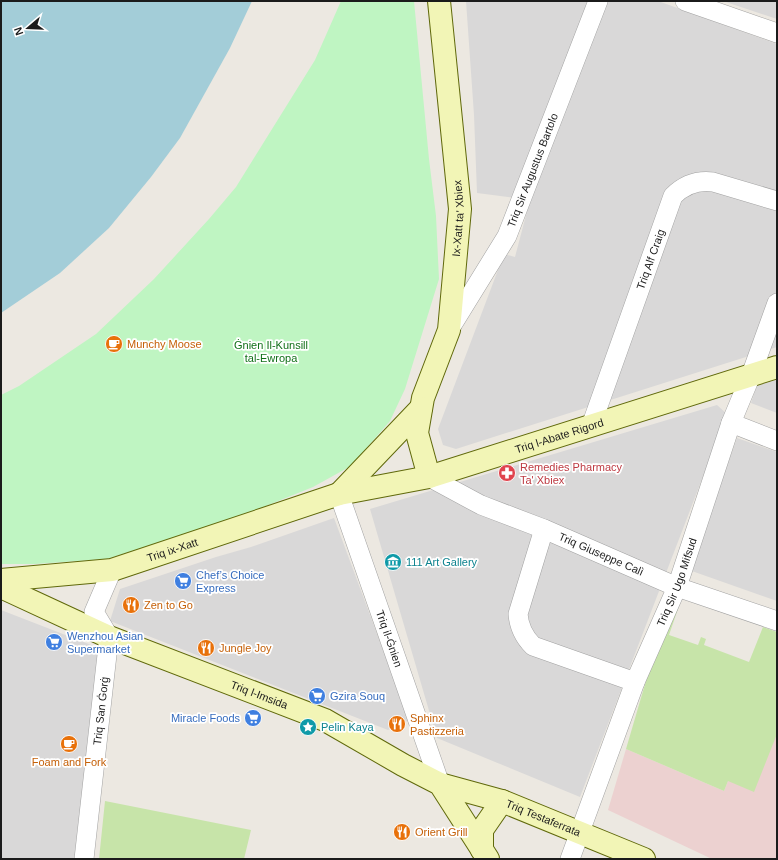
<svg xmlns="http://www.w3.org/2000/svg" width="778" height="860" viewBox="0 0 778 860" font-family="Helvetica,sans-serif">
<rect width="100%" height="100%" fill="#ece8e1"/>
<path fill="#d9d8d8" d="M466 1H658L777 44V347L456 449 443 445 438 429 504 254 515 257 530 200 477 193 474 115Z
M723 1H777V19Z
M777 380V413L751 403 757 385Z
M717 405 727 414 580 797 437 738 370 509Z
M737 438 777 452V601L689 570Z
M334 518 409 720 388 730 110 621 120 589 216 557 251 547Z
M1 610 99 648 76 859H1Z"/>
<path fill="#ecd1d0" d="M777 734V859H712L608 810 626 749 724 791 728 781Z"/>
<path fill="#c7e4a9" d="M670 599 680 603 669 635 698 645 701 637 706 639 704 645 749 662 763 627 777 632V734L754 792 728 781 724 791 626 749Z
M105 801 251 830 244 859H99Z"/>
<path fill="#bff5c2" d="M341 1H414L429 159 436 216 439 279 405 389 390 421 351 466 313 487 241 516 107 559 35 564H1V395L19 386 96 334 154 279 209 219 236 187 315 60Z"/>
<path fill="#a3cdd8" d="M1 1H252L230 48 180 138 151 177 109 228 60 273 1 313Z"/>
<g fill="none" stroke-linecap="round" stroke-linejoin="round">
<g stroke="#a2a2a2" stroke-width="20">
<g id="street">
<path d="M685 1 777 33"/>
<path id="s1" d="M449 330 507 236 598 1"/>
<path d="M731 423 777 441"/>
<path id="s2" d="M591 426 673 196C684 185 698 180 713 182L777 201"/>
<path id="s3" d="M429 477 481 505 544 529 677 587 777 621"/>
<path id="s4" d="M339 494 440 784"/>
<path d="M544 529 518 614C519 627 524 637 533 646L635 682"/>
<path id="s5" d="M84 859 109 637 94 612 112 570"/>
<path id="s6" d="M570 859 635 682 677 587 731 423 751 375 777 303"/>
</g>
</g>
<g stroke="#60690b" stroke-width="24">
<g id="secondary">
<path id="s7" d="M429 477 417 433 423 398 449 330 460 209 439 1"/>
<path d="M339 494 421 408"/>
<path id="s8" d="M1 580 112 570 339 494 429 477 777 367"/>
<path id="s9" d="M1 587 109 637 325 720 403 765 440 784 488 859"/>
<path id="s10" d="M440 784 502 801 644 859"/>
<path d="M482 850V830L502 801"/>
</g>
</g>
<use href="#street" stroke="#fff" stroke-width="19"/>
<use href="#secondary" stroke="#f2f5b6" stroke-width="22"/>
</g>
<defs>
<g id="cafe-disc" transform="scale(0.9)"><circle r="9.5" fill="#e8710a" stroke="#fff"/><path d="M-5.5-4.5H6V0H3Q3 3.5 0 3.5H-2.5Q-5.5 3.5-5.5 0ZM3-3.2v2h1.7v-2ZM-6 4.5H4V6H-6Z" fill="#fff"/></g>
<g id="pharmacy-disc" transform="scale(0.9)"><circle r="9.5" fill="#e0444e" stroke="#fff"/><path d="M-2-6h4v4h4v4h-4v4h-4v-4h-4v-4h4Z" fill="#fff"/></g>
<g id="museum-disc" transform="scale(0.9)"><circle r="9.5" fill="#0f9aa8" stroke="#fff"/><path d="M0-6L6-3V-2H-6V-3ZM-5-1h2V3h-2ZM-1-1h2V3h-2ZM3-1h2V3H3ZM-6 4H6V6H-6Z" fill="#fff"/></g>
<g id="supermarket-disc" transform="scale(0.9)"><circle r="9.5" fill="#3f7fe0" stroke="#fff"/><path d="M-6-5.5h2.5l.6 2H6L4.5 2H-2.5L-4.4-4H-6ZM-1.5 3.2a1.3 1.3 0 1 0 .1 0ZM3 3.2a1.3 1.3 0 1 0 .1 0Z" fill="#fff"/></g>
<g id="restaurant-disc" transform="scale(0.9)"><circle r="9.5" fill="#e8710a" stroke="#fff"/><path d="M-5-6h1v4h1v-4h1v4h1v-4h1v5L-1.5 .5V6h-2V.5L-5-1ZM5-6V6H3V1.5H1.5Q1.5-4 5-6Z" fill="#fff"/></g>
<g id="sight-disc" transform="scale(0.9)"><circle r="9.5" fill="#0f9aa8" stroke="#fff"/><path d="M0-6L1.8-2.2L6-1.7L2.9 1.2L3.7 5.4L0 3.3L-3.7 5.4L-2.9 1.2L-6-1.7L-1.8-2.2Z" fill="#fff"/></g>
</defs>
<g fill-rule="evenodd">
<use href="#cafe-disc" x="114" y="344"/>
<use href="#pharmacy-disc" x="507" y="473"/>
<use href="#museum-disc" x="393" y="562"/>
<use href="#supermarket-disc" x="183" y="581"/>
<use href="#restaurant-disc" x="131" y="605"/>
<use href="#supermarket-disc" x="54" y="642"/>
<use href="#restaurant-disc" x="206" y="648"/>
<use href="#supermarket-disc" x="317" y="696"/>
<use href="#supermarket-disc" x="253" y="718"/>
<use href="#restaurant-disc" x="397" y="724"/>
<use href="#sight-disc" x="308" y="727"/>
<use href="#cafe-disc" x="69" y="744"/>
<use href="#restaurant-disc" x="402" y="832"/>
</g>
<g text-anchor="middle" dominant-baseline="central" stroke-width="3.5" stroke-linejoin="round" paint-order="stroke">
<g font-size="11" fill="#1b1b1b" stroke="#fff">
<text stroke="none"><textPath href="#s1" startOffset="181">Triq Sir Augustus Bartolo</textPath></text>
<text stroke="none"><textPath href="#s7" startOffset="266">Ix-Xatt ta' Xbiex</textPath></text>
<text stroke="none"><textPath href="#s2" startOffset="177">Triq Alf Craig</textPath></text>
<text stroke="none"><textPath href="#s8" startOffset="579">Triq l-Abate Rigord</textPath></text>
<text stroke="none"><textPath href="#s8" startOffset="175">Triq ix-Xatt</textPath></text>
<text stroke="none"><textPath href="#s3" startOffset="189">Triq Giuseppe Calì</textPath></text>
<text stroke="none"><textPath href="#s6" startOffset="297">Triq Sir Ugo Mifsud</textPath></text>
<text stroke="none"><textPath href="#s4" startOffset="153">Triq il-Ġnien</textPath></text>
<text stroke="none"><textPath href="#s9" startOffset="280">Triq l-Imsida</textPath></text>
<text stroke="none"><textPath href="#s5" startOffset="149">Triq San Ġorġ</textPath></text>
<text stroke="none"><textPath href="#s10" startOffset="109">Triq Testaferrata</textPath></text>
</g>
<g font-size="11" fill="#c56008" stroke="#fff" text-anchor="start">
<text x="127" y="344">Munchy Moose</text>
<text x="144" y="605">Zen to Go</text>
<text x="219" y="648">Jungle Joy</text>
<text x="410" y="718">Sphinx<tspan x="410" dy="13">Pastizzeria</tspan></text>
<text x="69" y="762" text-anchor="middle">Foam and Fork</text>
<text x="415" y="832">Orient Grill</text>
</g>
<g font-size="11" fill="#117018" stroke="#fff">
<text x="271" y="345">Ġnien Il-Kunsill<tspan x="271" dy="13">tal-Ewropa</tspan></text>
</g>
<g font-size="11" fill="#be3a42" stroke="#fff" text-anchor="start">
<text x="520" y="467">Remedies Pharmacy<tspan x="520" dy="13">Ta' Xbiex</tspan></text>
</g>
<g font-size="11" fill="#0d838f" stroke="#fff" text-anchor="start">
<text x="406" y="562">111 Art Gallery</text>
<text x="321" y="727">Pelin Kaya</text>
</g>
<g font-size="11" fill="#366cbe" stroke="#fff" text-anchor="start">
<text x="196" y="575">Chef’s Choice<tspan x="196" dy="13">Express</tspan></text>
<text x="67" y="636">Wenzhou Asian<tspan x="67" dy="13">Supermarket</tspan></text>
<text x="330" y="696">Gzira Souq</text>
<text x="240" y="718" text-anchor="end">Miracle Foods</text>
</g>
</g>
<rect width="778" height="860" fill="none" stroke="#1b1b1b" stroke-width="4"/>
<g transform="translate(28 28) rotate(251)" stroke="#ffffff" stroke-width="3" paint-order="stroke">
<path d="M0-3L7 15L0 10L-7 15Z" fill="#1b1b1b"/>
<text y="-6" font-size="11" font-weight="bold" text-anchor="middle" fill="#1b1b1b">N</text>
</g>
</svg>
